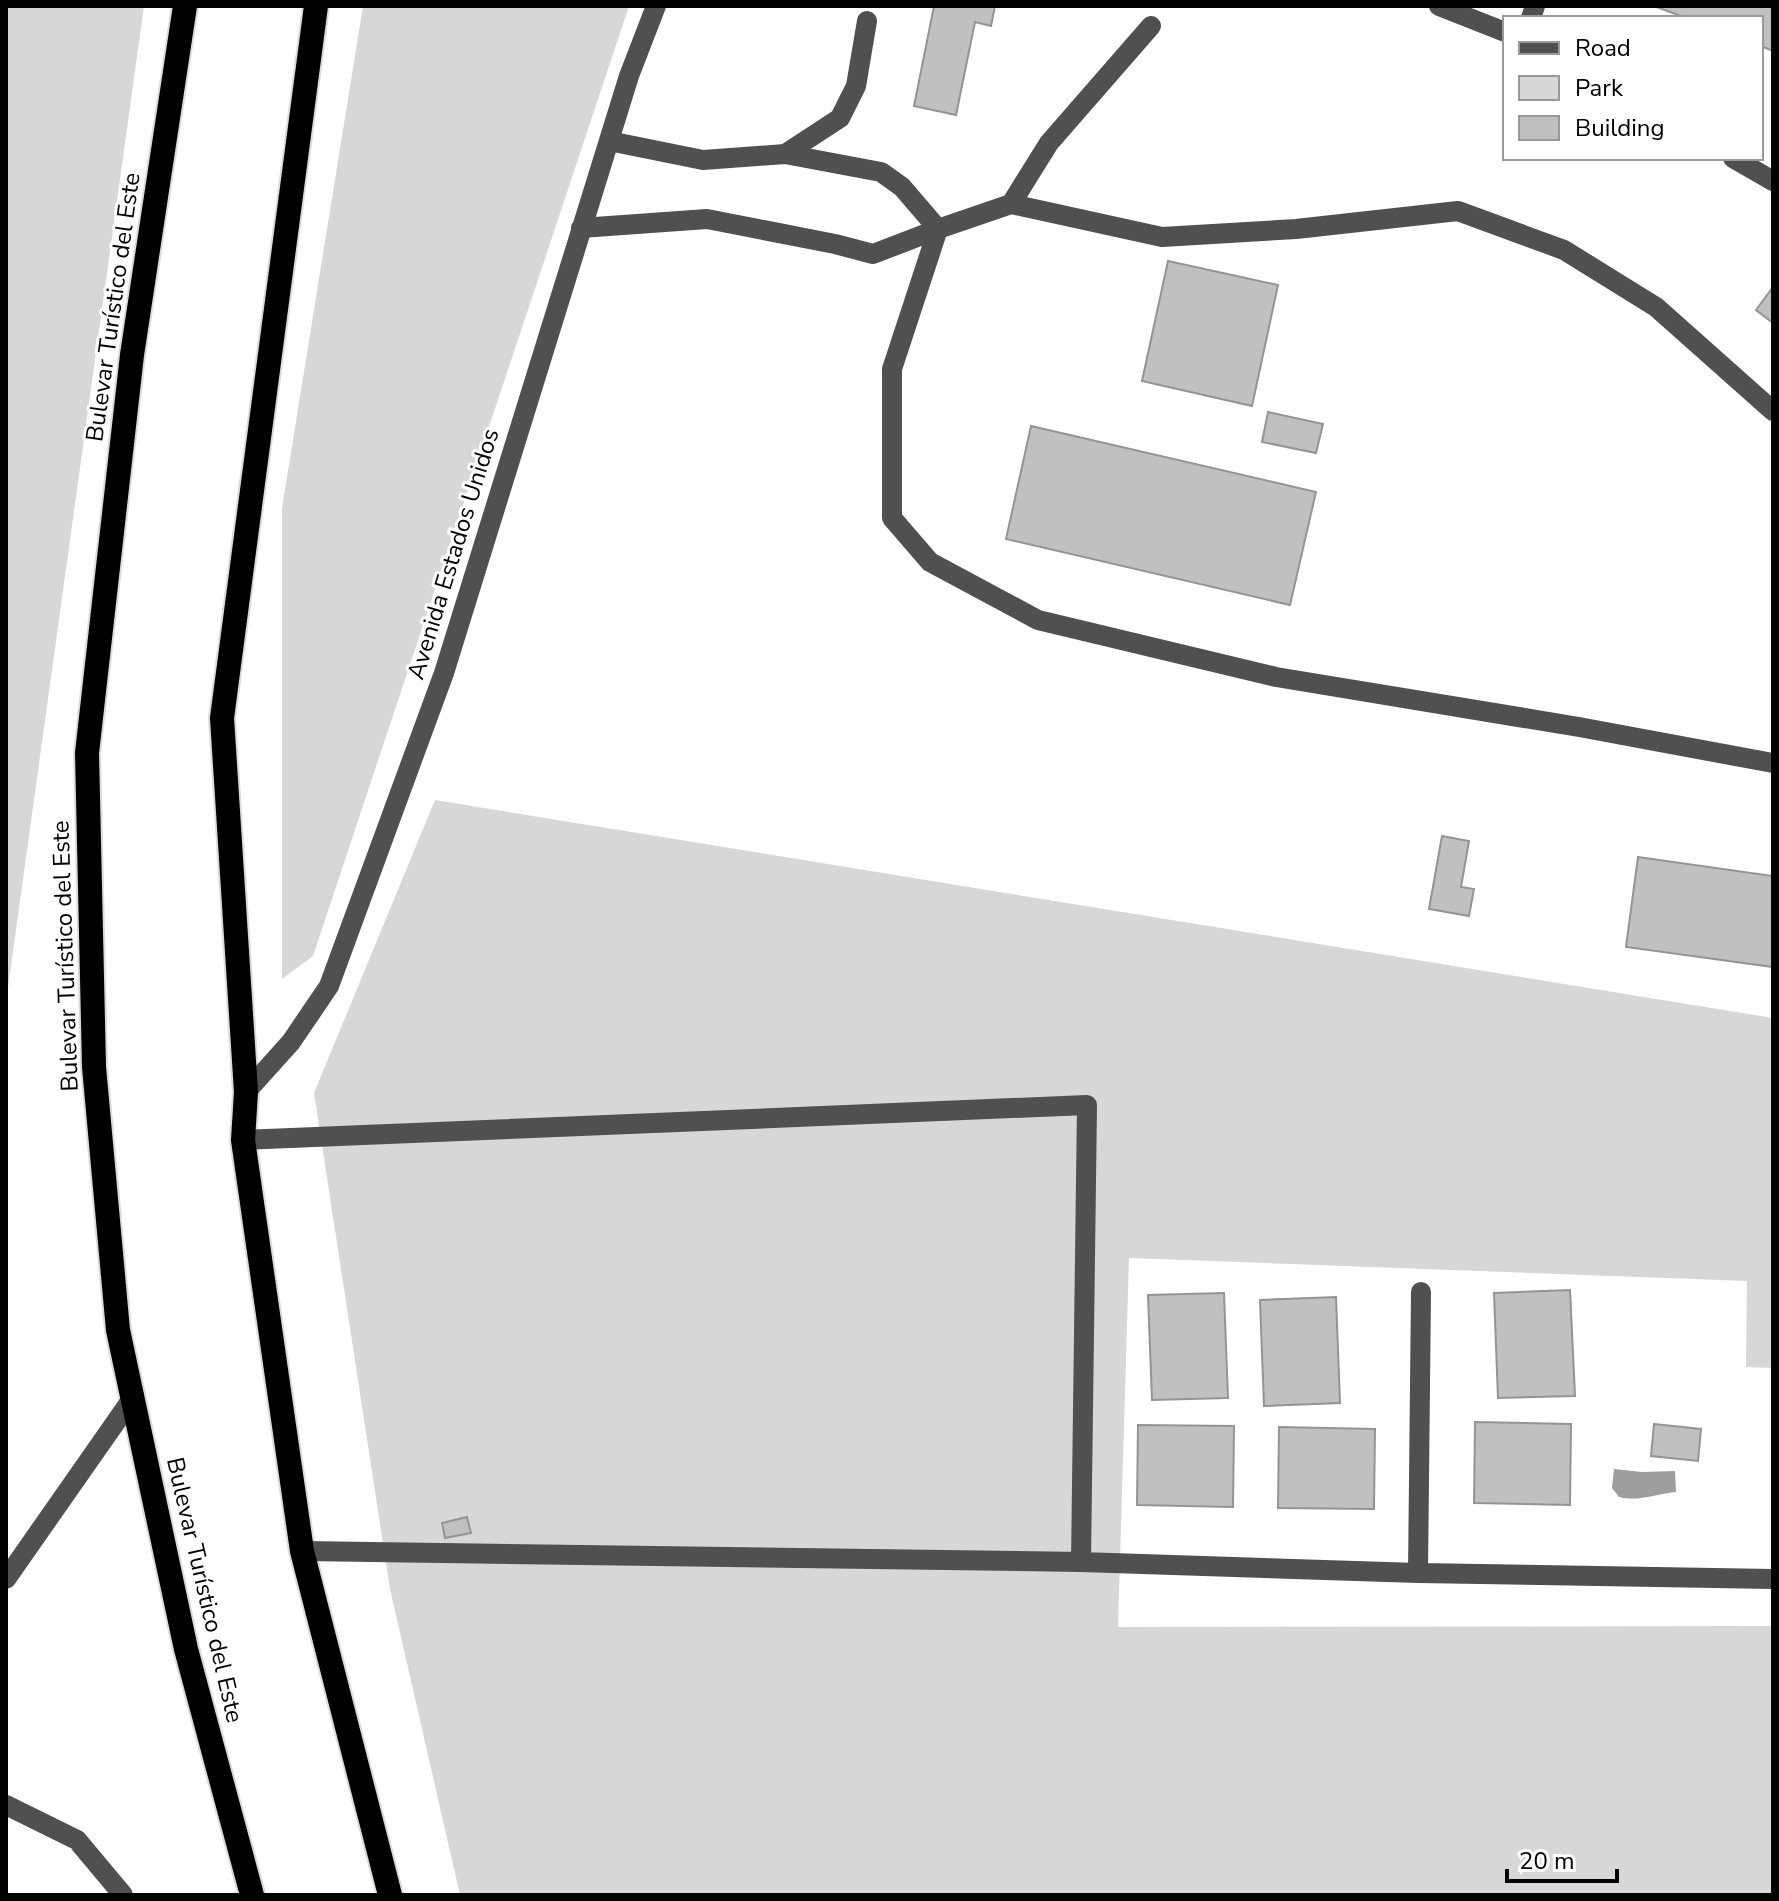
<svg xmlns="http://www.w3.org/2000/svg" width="1779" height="1901" viewBox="0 0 1779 1901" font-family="'Nunito Sans',sans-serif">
<rect width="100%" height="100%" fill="#fff"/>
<path fill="#d7d7d7" d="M6 6H144L6 1002Z
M363 6H629L313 956 282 979V508Z
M435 800 1773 1018V1368L1746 1367 1747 1281 1129 1258 1118 1627 1773 1626V1895H460L390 1589 314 1093Z"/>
<path fill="#9e9e9e" d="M1614 1469 1642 1472 1675 1471 1676 1492C1655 1494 1638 1502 1619 1497L1612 1488Z"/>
<path fill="#c0c0c0" stroke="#949494" stroke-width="2" d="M934 6H995L991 26 975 22 956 115 914 106Z
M1654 6H1773V51L1761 46V18H1686Z
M1168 261 1278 285 1252 406 1142 381Z
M1773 287V323L1756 310Z
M1268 412 1323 424 1316 453 1262 442Z
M1031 426 1316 492 1290 605 1006 539Z
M1442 836 1469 841 1461 887 1474 889 1469 916 1429 909Z
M1638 857 1773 876V967L1626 947Z
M1570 1290 1575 1396 1498 1398 1494 1293Z
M1224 1293 1228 1398 1152 1400 1148 1295Z
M1336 1297 1340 1403 1264 1406 1260 1300Z
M1475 1422 1571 1424 1570 1505 1474 1503Z
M1654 1424 1701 1429 1698 1461 1651 1456Z
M1138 1425 1234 1426 1233 1507 1137 1505Z
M1279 1427 1375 1429 1374 1509 1278 1508Z
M467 1517 471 1533 445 1538 442 1523Z"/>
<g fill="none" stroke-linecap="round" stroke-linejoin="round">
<g stroke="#dbdbdb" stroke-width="28">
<path id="highway" d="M185 6 132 355 87 753 94 1067 118 1330 186 1649 252 1895
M316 6 222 718 246 1092 243 1140 302 1551 390 1895"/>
</g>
<path stroke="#505050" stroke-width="20" d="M1439 6 1505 32
M1531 18 1535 6
M785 154 840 118 856 86 867 21
M1733 158 1773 181
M1011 204 1049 143 1151 26
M581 228 707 219 835 244 873 254 938 229 902 187 881 172 785 154 703 160 609 141
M1773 411 1656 307 1564 250 1458 211 1296 229 1162 237 1011 204 938 229 892 369V518L930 562 1038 620 1276 677 1579 727 1773 763
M246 1092 291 1042 329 986 444 673 629 76 656 6
M243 1140 1087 1105 1081 1562
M302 1551 1081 1562 1418 1573 1773 1579
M1418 1573 1421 1292
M6 1579 134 1396
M6 1805 77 1840 123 1895"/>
<use href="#highway" stroke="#000" stroke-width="24"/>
</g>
<g text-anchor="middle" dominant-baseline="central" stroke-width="6" stroke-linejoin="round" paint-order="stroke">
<g font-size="24" fill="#000" stroke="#fff">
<text transform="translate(113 307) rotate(-82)">Bulevar Turístico del Este</text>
<text transform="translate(453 554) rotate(-73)">Avenida Estados Unidos</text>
<text transform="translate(65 956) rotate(-92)">Bulevar Turístico del Este</text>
<text transform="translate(205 1590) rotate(77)">Bulevar Turístico del Este</text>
</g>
</g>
<rect width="1779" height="1901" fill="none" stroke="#000000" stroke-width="16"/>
<rect x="1503" y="16" width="260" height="144" fill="#ffffff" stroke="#999999" stroke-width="2"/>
<rect x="1519" y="42" width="40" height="12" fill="#505050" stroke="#999999" stroke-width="2"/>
<text x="1575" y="56" font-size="24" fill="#000000">Road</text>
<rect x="1519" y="76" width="40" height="24" fill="#d7d7d7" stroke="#999999" stroke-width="2"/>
<text x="1575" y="96" font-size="24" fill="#000000">Park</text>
<rect x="1519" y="116" width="40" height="24" fill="#c0c0c0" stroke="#999999" stroke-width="2"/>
<text x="1575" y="136" font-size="24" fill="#000000">Building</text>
<path d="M1507 1869v12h110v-12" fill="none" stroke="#000000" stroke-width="4"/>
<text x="1519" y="1869" font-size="24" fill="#000000" stroke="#ffffff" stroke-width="6" paint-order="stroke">20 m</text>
</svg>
